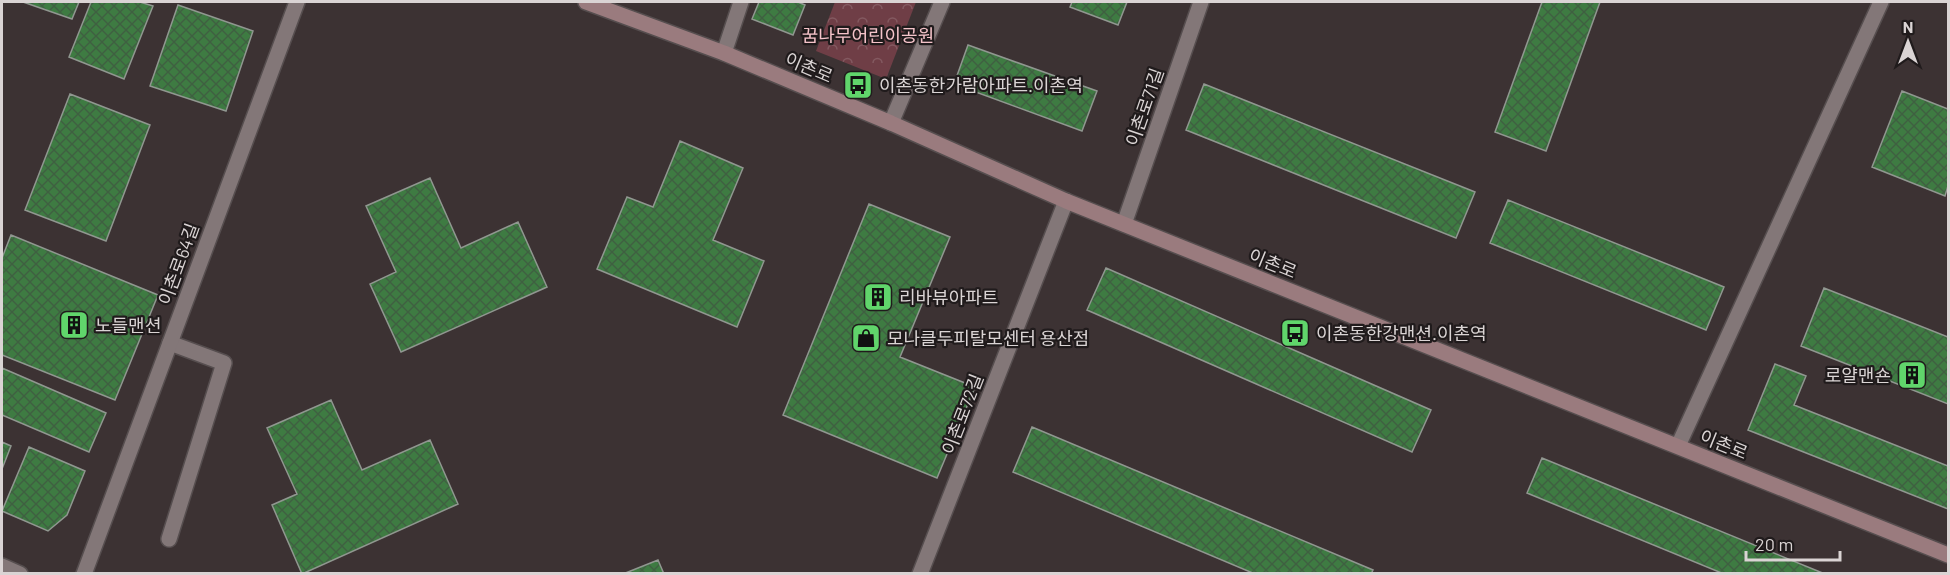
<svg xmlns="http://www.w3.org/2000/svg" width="1950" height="575" viewBox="0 0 1950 575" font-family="Barlow,'Noto Sans KR',sans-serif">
<defs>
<pattern id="park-crowns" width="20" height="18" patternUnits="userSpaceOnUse" patternTransform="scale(1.5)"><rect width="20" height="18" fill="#6f3e46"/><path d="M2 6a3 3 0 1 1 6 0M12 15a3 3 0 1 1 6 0" fill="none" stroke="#835960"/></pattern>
<pattern id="building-cross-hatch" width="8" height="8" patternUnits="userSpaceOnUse" patternTransform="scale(1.5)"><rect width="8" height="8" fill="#3e7b42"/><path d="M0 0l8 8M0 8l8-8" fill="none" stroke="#3f6041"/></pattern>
</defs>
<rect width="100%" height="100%" fill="#3c3233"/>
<path fill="url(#park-crowns)" d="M835 2H916L886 79 816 51Z"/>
<path fill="url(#building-cross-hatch)" stroke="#909790" stroke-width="1.5" d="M23 2H79L72 19Z
M91 2H140L153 6 124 79 69 57Z
M759 2H798L805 5 793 35 752 19Z
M1072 2H1127L1118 25 1070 7Z
M1542 2H1600L1546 151 1495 132Z
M178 5 253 31 226 111 150 86Z
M968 45 1097 91 1082 131 954 84Z
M1204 84 1475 192 1456 238 1186 130Z
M1902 91 1948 109V186L1945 196 1872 167Z
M70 94 150 125 106 241 25 210Z
M680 141 743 168 713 240 764 261 737 327 597 269 627 197 653 207Z
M430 178 461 248 518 222 547 287 401 352 370 284 396 272 366 206Z
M1508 200 1724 287 1706 330 1490 243Z
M869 204 950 237 900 357 975 387 937 478 783 415Z
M11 235 158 295 115 400 2 355V258Z
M1106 268 1431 410 1412 452 1087 310Z
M1824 288 1948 337V404L1801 346Z
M1775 364 1806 376 1794 405 1948 466V509L1748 430Z
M2 368 106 413 89 452 2 415Z
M331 400 362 470 430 440 458 504 302 574 272 505 297 494 267 428Z
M1032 427 1373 570 1371 574H1255L1013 472Z
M2 442 11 446 2 469Z
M29 447 85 471 67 515 48 531 2 511Z
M1542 458 1825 574H1724L1527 493Z
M658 560 664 574H623Z"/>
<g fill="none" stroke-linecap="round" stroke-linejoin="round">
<g stroke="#564e4f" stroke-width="18">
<path id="lane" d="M724 53 741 2
M891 123 942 2
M169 539 224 363 170 343"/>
</g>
<g stroke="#564e4f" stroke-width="18">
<path id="street" d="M1124 224 1201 2
M1678 446 1881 2
M2 566 20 574
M84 574 297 2
M920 574 1066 201"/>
</g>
<g stroke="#564e4f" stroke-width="18">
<path id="secondary" d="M586 2 724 53 891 123 1066 201 1948 555"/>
</g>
<use href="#lane" stroke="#837778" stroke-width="15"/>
<use href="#street" stroke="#837778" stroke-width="15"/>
<use href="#secondary" stroke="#9a7b7e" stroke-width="15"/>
</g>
<defs>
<g id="bus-square" transform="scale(1.5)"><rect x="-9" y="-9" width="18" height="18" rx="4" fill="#60d56b" stroke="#201b1c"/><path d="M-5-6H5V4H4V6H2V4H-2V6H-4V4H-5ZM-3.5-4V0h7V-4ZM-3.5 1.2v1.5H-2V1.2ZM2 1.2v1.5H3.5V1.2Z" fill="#111"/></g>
<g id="building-square" transform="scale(1.5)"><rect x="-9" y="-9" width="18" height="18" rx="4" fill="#60d56b" stroke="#201b1c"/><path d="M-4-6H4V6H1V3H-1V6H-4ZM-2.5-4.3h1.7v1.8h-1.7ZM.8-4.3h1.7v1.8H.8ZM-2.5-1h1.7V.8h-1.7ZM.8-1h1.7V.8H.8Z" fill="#111"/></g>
<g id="shop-square" transform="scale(1.5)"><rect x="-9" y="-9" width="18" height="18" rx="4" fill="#60d56b" stroke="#201b1c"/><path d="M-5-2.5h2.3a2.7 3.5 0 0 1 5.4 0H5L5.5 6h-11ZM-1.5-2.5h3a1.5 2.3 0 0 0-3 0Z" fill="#111"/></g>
</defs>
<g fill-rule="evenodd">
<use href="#bus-square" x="858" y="85"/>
<use href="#building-square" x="878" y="297"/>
<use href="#building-square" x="74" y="325"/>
<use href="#bus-square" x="1295" y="333"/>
<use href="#shop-square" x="866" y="338"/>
<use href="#building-square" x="1912" y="375"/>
</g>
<g text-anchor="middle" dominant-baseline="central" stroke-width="4.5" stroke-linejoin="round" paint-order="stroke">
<g font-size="18" fill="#f4c3c9" stroke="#201b1c">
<text x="868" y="35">꿈나무어린이공원</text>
</g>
<g font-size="18" fill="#dad4d4" stroke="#201b1c">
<text transform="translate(809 67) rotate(23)">이촌로</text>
<text transform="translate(1144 107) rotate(-71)">이촌로71길</text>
<text transform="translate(1273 263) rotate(22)">이촌로</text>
<text transform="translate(178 264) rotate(-70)">이촌로64길</text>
<text transform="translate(962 414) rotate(-69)">이촌로72길</text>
<text transform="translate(1724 444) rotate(22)">이촌로</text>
</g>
<g font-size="18" fill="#dad4d4" stroke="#201b1c" text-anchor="start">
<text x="879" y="85">이촌동한가람아파트.이촌역</text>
<text x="899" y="297">리바뷰아파트</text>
<text x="95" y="325">노들맨션</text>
<text x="1316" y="333">이촌동한강맨션.이촌역</text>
<text x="887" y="338">모나클두피탈모센터 용산점</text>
<text x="1891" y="375" text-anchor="end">로얄맨숀</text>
</g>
</g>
<rect width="1950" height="575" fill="none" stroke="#dad4d4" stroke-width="6"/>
<g transform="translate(1908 42)" stroke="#201b1c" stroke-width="4.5" paint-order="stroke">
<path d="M0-4.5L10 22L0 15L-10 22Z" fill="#dad4d4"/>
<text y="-9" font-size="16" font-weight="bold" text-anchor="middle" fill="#dad4d4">N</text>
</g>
<path d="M1746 551v9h94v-9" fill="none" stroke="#dad4d4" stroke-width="3"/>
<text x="1755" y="551" font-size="18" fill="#dad4d4" stroke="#201b1c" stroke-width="4.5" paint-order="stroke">20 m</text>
</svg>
